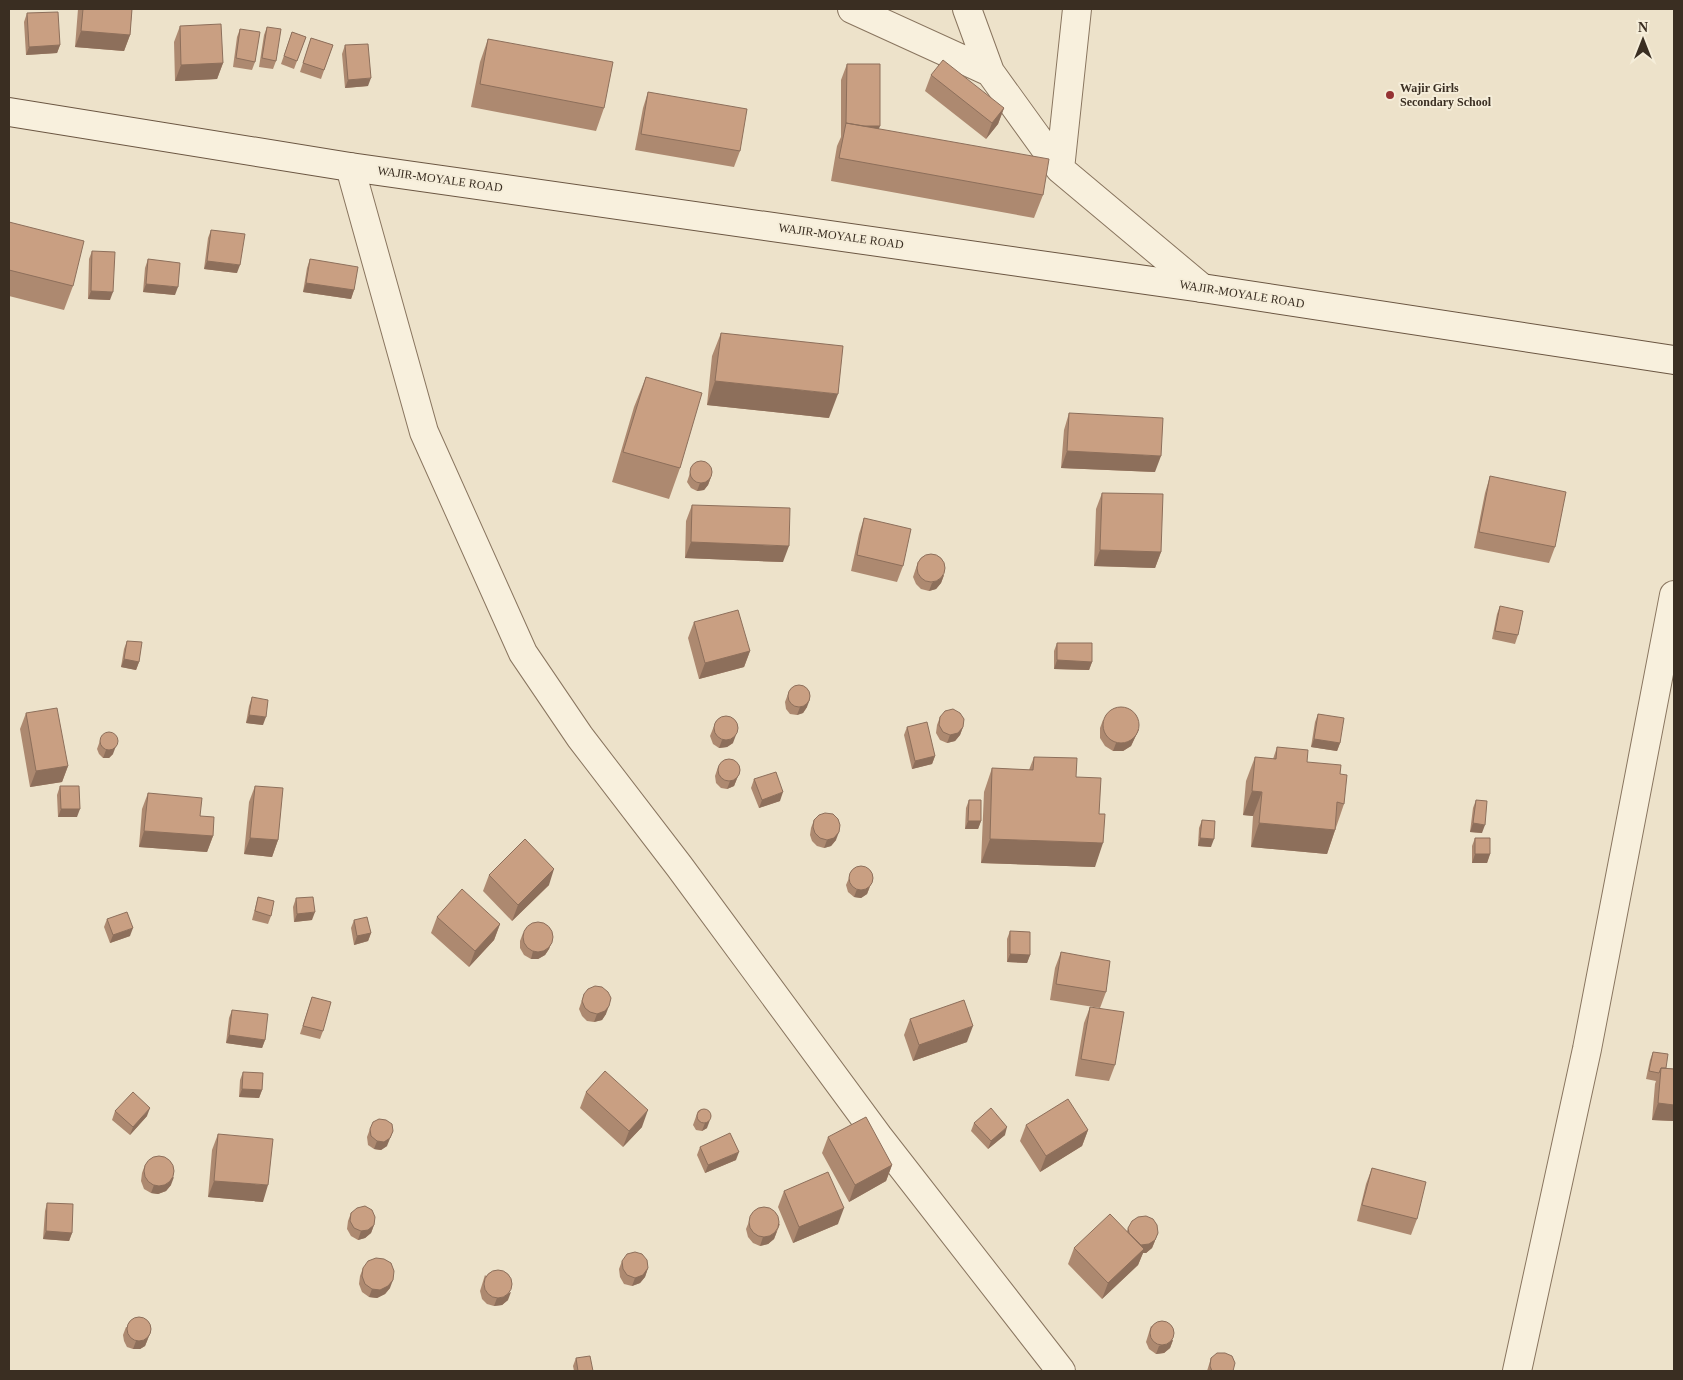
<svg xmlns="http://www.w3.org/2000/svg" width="1683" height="1380" viewBox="0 0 1683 1380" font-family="'Times New Roman',serif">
<rect width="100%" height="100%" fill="#ede2ca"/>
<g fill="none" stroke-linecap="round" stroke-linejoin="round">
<g stroke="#89755f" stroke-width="30">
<path id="minor" d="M852 9 990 72 1060 169 1202 288
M967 9 990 72
M350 167 424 432 523 653 580 737 679 866 878 1136 1061 1371
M1060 169 1077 9
M1517 1371 1587 1049 1674 595"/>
</g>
<g stroke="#6b5642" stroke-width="30">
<path id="secondary" d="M9 112 350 167 1202 288 1674 360"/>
</g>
<use href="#minor" stroke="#f8f0dd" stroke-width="28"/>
<use href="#secondary" stroke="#f8f0dd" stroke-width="28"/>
</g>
<path fill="#ad8970" d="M78 9H132L130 35 124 51 75 47Z
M27 13 60 45 57 53 26 55 24 22Z
M180 26 223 63 217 79 175 81 174 42Z
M267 27 276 61 273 69 259 67 264 35Z
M240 29 255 62 252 70 233 67 237 37Z
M292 32 306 37 294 69 281 64Z
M311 38 333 45 321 79 300 72Z
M488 39 604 108 596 131 471 107 480 62Z
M345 45 368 86 345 88 342 54Z
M847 64 879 129 1043 195 1034 218 831 181 837 146 841 137V80Z
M931 75 1004 108 998 124 986 139 925 91Z
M648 92 740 151 734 167 635 150 643 108Z
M9 222 73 286 64 310 9 296Z
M211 230 237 273 204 269 208 238Z
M92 251 110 300 88 299 89 259Z
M148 259 175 295 143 292 145 268Z
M310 259 354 290 351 299 303 292 307 268Z
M721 333 829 418 707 405 712 356Z
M646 377 680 468 669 499 612 482 634 407Z
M1069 413 1155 472 1061 468 1064 430Z
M691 468 711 477 708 485 704 490 697 491 691 488 687 482 689 476Z
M1490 476 1555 547 1549 563 1474 548 1485 493Z
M1102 493 1161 552 1155 568 1094 566 1096 509Z
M692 505 783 562 685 558 686 521Z
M864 518 903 566 897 582 851 571 859 534Z
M918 562 944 575 941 583 936 589 929 591 921 589 916 584 913 577Z
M1500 606 1518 635 1515 644 1492 639 1497 614Z
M694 622 750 651 744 667 699 679 688 638Z
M127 641 139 662 136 670 121 667 124 649Z
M1057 643 1092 662 1089 670 1054 669V651Z
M788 694 807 707 803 713 797 715 790 714 786 709 785 702Z
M252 697 263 725 246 723 249 706Z
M26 713 68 766 62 782 30 787 20 729Z
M1318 714 1340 743 1337 751 1311 747 1315 722Z
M940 717 963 727 960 735 955 741 947 743 940 740 936 733 937 725Z
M1103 720 1139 729 1131 746 1123 751H1113L1105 746 1100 738V728Z
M716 721 733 743 727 747 719 748 713 744 710 736Z
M907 727 935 756 932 764 912 769 904 735Z
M102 735 113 754 109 758H103L99 754 97 749Z
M1277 747 1307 762 1340 774 1344 804 1327 854 1251 847 1253 816 1243 815 1246 781 1255 757 1273 759Z
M1034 757 1076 777 1099 814 1095 867 981 863 984 792 992 768 1029 770Z
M718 767 740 771 734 786 727 789 721 788 716 783 715 776Z
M754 779 780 801 759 808 751 788Z
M60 786 77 817H58L57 795Z
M255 786 278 840 272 857 244 854 249 802Z
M148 793 200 816 213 836 207 852 139 847 142 809Z
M969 800 981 821 978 829H965L966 808Z
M1476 800 1482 833 1470 832 1473 808Z
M814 820 836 840 831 846 824 848 817 846 812 841 810 835 811 828Z
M1202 820 1211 847 1198 846 1199 828Z
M1475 838 1490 854 1487 863H1472V846Z
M852 871 873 879 867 894 861 898 854 897 848 892 846 885Z
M489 875 549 885 512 921 483 891Z
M258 897 271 916 268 924 252 920Z
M296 898 312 920 294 922 293 907Z
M437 917 500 924 494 940 469 967 431 933Z
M107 919 130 936 110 943 104 927Z
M354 920 371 933 368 941 354 945 351 928Z
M1010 931 1030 955 1027 963 1007 962V939Z
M523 933 552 941 549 949 545 955 538 959H531L524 955 520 948V941Z
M1061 952 1106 992 1100 1008 1050 1000 1055 968Z
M584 994 606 1014 602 1020 594 1022 587 1021 582 1016 579 1009Z
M312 997 323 1031 320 1039 300 1034Z
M1090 1007 1115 1065 1109 1081 1075 1076 1084 1023Z
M232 1010 265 1040 262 1048 226 1043 229 1018Z
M910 1019 967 1042 913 1061 904 1035Z
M1653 1052 1666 1068 1674 1069V1121L1652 1120 1655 1084 1656 1081 1646 1079 1650 1060Z
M243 1072 262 1090 259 1098 239 1097 240 1080Z
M586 1092 642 1127 623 1147 580 1108Z
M702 1109 707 1128 702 1131 696 1130 693 1125 698 1111Z
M115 1111 147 1116 130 1135 112 1120Z
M974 1123 1005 1135 988 1149 971 1131Z
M1026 1125 1088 1130 1082 1146 1040 1172 1020 1141Z
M370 1129 387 1146 381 1150 374 1149 368 1145 367 1137Z
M218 1134 263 1202 208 1197 212 1150Z
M828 1137 892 1165 886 1181 849 1202 822 1153Z
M700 1147 736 1160 705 1173 697 1155Z
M145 1165 171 1185 166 1191 158 1194 151 1193 144 1189 141 1181 142 1173Z
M1372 1168 1417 1219 1411 1235 1357 1221 1366 1184Z
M784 1191 838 1224 793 1243 778 1207Z
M47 1203 72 1233 69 1241 43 1239 45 1211Z
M351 1213 374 1225 371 1233 365 1238 358 1240 351 1236 347 1229 348 1221Z
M752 1214 780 1224 774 1239 768 1244 760 1246 753 1243 748 1237 746 1229Z
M1128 1228 1155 1241 1152 1248 1146 1253H1143L1138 1265 1102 1299 1068 1264 1074 1248 1127 1231Z
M622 1261 648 1268 645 1277 640 1283 632 1286 624 1284 620 1277 619 1269Z
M363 1268 390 1288 385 1294 377 1298 369 1297 362 1292 359 1284 360 1276Z
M485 1275 508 1300 502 1305 494 1306 487 1304 482 1299 480 1291Z
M1151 1326 1173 1340 1170 1348 1164 1353 1156 1354 1149 1349 1146 1342Z
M126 1327 151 1331 145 1346 140 1349H133L127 1347 124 1341 123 1335Z
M576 1358 593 1371H574L573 1366Z
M1211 1358 1233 1371H1207Z"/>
<path fill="#8d6f5b" d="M81 31 130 35 124 51 75 47Z
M60 45 57 53 26 55 29 47Z
M223 63 217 79 175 81 181 65Z
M371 78 368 86 345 88 348 80Z
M1004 108 998 124 986 139 992 123Z
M846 126H880L874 142Z
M207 261 240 265 237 273 204 269Z
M306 283 354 290 351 299 303 292Z
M146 284 178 287 175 295 143 292Z
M91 291 113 292 110 300 88 299Z
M715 381 838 394 829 418 707 405Z
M1067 451 1161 456 1155 472 1061 468Z
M711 477 708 485 704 490 697 491 700 483Z
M691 542 789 546 783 562 685 558Z
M1100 550 1161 552 1155 568 1094 566Z
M944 575 941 583 936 589 929 591 932 583Z
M750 651 744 667 699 679 705 663Z
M124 659 139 662 136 670 121 667Z
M1057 660 1092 662 1089 670 1054 669Z
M810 699 807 707 803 713 797 715 800 707Z
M249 715 266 717 263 725 246 723Z
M963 727 960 735 955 741 947 743 950 735Z
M1139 729 1131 746 1123 751H1113L1116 743Z
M736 735 733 743 727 747 719 748 722 740Z
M1314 739 1340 743 1337 751 1311 747Z
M116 746 113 754 109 758H103L106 750Z
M935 756 932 764 912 769 915 761Z
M68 766 62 782 30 787 36 771Z
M740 771 734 786 727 789 730 781Z
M1252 791 1262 792 1253 816 1243 815Z
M783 792 780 801 759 808 762 800Z
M61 809H80L77 817H58Z
M968 821H981L978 829H965Z
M1259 823 1335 830 1327 854 1251 847Z
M1473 823 1485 825 1482 833 1470 832Z
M144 831 213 836 207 852 139 847Z
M839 832 836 840 831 846 824 848 827 840Z
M250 838 278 840 272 857 244 854Z
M1200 838 1214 839 1211 847 1198 846Z
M990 839 1103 843 1095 867 981 863Z
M1475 854H1490L1487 863H1472Z
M554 869 549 885 512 921 518 905Z
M870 886 867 894 861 898 854 897 857 889Z
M315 912 312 920 294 922 297 914Z
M500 924 494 940 469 967 475 951Z
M133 928 130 936 110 943 113 935Z
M371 933 368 941 354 945 357 936Z
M552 941 549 949 545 955 538 959H531L533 951Z
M1010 954 1030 955 1027 963 1007 962Z
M609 1006 606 1014 602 1020 594 1022 597 1014Z
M973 1026 967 1042 913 1061 919 1045Z
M229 1035 265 1040 262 1048 226 1043Z
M242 1089 262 1090 259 1098 239 1097Z
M1658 1103 1674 1105V1121L1652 1120Z
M150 1108 147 1116 130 1135 133 1127Z
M648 1110 642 1127 623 1147 629 1131Z
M710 1120 707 1128 702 1131 705 1123Z
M1007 1127 1005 1135 988 1149 991 1141Z
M1088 1130 1082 1146 1040 1172 1046 1156Z
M393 1131 387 1146 381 1150 374 1149 377 1141Z
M739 1152 736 1160 705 1173 708 1165Z
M892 1165 886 1181 849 1202 855 1185Z
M174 1177 171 1185 166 1191 158 1194 151 1193 154 1185Z
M214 1181 268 1185 263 1202 208 1197Z
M844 1208 838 1224 793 1243 799 1227Z
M374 1225 371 1233 365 1238 358 1240 361 1231Z
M46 1231 72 1233 69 1241 43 1239Z
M777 1231 774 1239 768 1244 760 1246 763 1237Z
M1158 1233 1152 1248 1146 1253H1143L1138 1265 1102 1299 1108 1283 1141 1245Z
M648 1268 645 1277 640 1283 632 1286 635 1278Z
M393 1280 390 1288 385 1294 377 1298 369 1297 372 1289Z
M511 1292 508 1300 502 1305 494 1306 497 1298Z
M151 1331 145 1346 140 1349H133L136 1341Z
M1173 1340 1170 1348 1164 1353 1156 1354 1159 1346Z"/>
<path fill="#c99f82" stroke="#8d6f5b" d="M83 9H132L130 35 81 31Z
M58 12 60 45 29 47 27 13Z
M221 24 223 63 181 65 180 26Z
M267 27 281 29 276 61 262 58Z
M240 29 260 32 255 62 236 58Z
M292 32 306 37 297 61 284 56Z
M311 38 333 45 324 70 303 63Z
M488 39 613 62 604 108 480 84Z
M368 44 371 78 348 80 345 45Z
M943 60 1004 108 992 123 931 75Z
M847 64H880V126H864L846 123Z
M648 92 747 109 740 151 641 134Z
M846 123 1049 159 1043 195 839 158Z
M9 222 84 241 73 286 9 270Z
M211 230 245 234 240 265 207 261Z
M92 251 115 252 113 292 91 291Z
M148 259 180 263 178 287 146 284Z
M310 259 358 267 354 290 306 283Z
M721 333 843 346 838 394 715 381Z
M646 377 702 393 680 468 623 452Z
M1069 413 1163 418 1161 456 1067 451Z
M690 472a11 11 0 1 1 22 0a11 11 0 1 1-22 0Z
M1490 476 1566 492 1555 547 1479 532Z
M1102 493 1163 494 1161 552 1100 550Z
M692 505 790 508 789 546 691 542Z
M864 518 911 529 903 566 857 555Z
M917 568a14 14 0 1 1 28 0a14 14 0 1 1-28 0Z
M1500 606 1523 611 1518 635 1495 631Z
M738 610 750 651 705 663 694 622Z
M127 641 142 642 139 662 124 659Z
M1057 643H1092V662L1057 660Z
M788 696a11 11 0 1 1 22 0a11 11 0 1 1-22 0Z
M252 697 268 700 266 717 249 715Z
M1103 725a18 18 0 1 1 36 0a18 18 0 1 1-36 0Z
M57 708 68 766 36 771 26 713Z
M953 709 960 713 964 719 963 727 958 733 950 735 943 732 939 725 940 717 945 711Z
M1318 714 1344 718 1340 743 1314 739Z
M714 728a12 12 0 1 1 24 0a12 12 0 1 1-24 0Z
M927 722 935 756 915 761 907 727Z
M100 741a9 9 0 1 1 18 0a9 9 0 1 1-18 0Z
M1277 747 1308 750 1307 762 1341 765 1340 774 1347 775 1344 804 1337 802 1335 830 1259 823 1262 792 1252 791 1255 757 1276 759Z
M1034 757 1077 758 1076 777 1101 778 1099 814H1105L1103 843 990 839 992 768 1033 770Z
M718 770a11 11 0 1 1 22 0a11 11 0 1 1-22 0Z
M776 772 783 792 762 800 754 779Z
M60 786H79L80 809H61Z
M255 786 283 788 278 840 250 838Z
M148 793 202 798 200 816 214 817 213 836 144 831Z
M969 800H981V821H968Z
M1476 800 1487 801 1485 825 1473 823Z
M825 813 833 814 838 819 840 825 839 832 834 838 827 840 820 838 815 833 813 827 814 820 819 815Z
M1202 820 1215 821 1214 839 1200 838Z
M1475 838H1490V854H1475Z
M525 839 554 869 518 905 489 875Z
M849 878a12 12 0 1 1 24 0a12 12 0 1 1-24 0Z
M462 889 500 924 475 951 437 917Z
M258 897 274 901 271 916 255 911Z
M313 897 315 912 297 914 296 898Z
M127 912 133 928 113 935 107 919Z
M367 917 371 933 357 936 354 920Z
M523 937a15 15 0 1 1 30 0a15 15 0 1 1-30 0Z
M1010 931 1030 932V955L1010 954Z
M1061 952 1110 961 1106 992 1056 984Z
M595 986 602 987 608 992 611 998 609 1006 605 1011 597 1014 590 1012 585 1008 582 1001 584 994 588 989Z
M312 997 331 1002 323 1031 303 1026Z
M964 1000 973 1026 919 1045 910 1019Z
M1090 1007 1124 1012 1115 1065 1081 1059Z
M232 1010 268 1014 265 1040 229 1035Z
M1653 1052 1668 1054 1666 1068H1661L1659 1073 1649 1071Z
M1661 1068 1674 1069V1105L1658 1103Z
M605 1071 648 1110 629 1131 586 1092Z
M243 1072 263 1073 262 1090 242 1089Z
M133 1092 150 1108 133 1127 115 1111Z
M1068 1099 1088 1130 1046 1156 1026 1125Z
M991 1108 1007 1127 991 1141 974 1123Z
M697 1116a7 7 0 1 1 14 0a7 7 0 1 1-14 0Z
M866 1117 892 1165 855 1185 828 1137Z
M379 1119 386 1120 392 1124 393 1131 390 1138 384 1142 377 1141 371 1136 370 1129 373 1122Z
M730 1133 739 1152 708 1165 700 1147Z
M218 1134 273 1139 268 1185 214 1181Z
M144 1171a15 15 0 1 1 30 0a15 15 0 1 1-30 0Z
M1372 1168 1426 1182 1417 1219 1362 1205Z
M828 1172 844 1208 799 1227 784 1191Z
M47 1203 73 1204 72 1233 46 1231Z
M365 1206 372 1210 375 1217 374 1225 368 1230 361 1231 354 1228 350 1221 351 1213 357 1208Z
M749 1222a15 15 0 1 1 30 0a15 15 0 1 1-30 0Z
M1110 1214 1144 1249 1108 1283 1074 1248Z
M1146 1216 1153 1219 1157 1225 1158 1233 1155 1240 1149 1244 1141 1245 1129 1233 1128 1228 1132 1221 1138 1217Z
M635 1252 642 1254 647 1260 648 1268 643 1275 635 1278 627 1275 623 1269 622 1261 627 1254Z
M376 1258 384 1259 391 1263 394 1271 393 1280 388 1286 380 1290 372 1289 365 1284 362 1276 363 1268 368 1261Z
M484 1284a14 14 0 1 1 28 0a14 14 0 1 1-28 0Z
M127 1329a12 12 0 1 1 24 0a12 12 0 1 1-24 0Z
M1150 1333a12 12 0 1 1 24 0a12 12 0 1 1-24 0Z
M1217 1353H1225L1232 1356 1235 1363 1233 1371H1212L1210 1366 1211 1358Z
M590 1356 593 1371H578L576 1358Z"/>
<circle fill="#953233" stroke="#f5edd9" stroke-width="2" cx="1390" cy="95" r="5"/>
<g text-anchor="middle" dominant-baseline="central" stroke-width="4" stroke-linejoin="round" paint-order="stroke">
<g font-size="12" font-weight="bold" fill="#3a2e22" stroke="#f5edd9" text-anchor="start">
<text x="1400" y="88">Wajir Girls<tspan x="1400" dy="14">Secondary School</tspan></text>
</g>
<g font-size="12" fill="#3a2e22" stroke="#f5edd9">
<text transform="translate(440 179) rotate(8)">WAJIR-MOYALE ROAD</text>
<text transform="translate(841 236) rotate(8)">WAJIR-MOYALE ROAD</text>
<text transform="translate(1242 294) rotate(9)">WAJIR-MOYALE ROAD</text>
</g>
</g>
<rect width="1683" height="1380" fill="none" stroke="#3a2e22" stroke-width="20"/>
<g transform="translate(1643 40)" stroke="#f5edd9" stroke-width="4" paint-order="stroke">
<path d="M0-4L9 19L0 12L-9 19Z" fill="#3a2e22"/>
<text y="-8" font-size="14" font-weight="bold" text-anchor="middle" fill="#3a2e22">N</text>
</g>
</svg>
